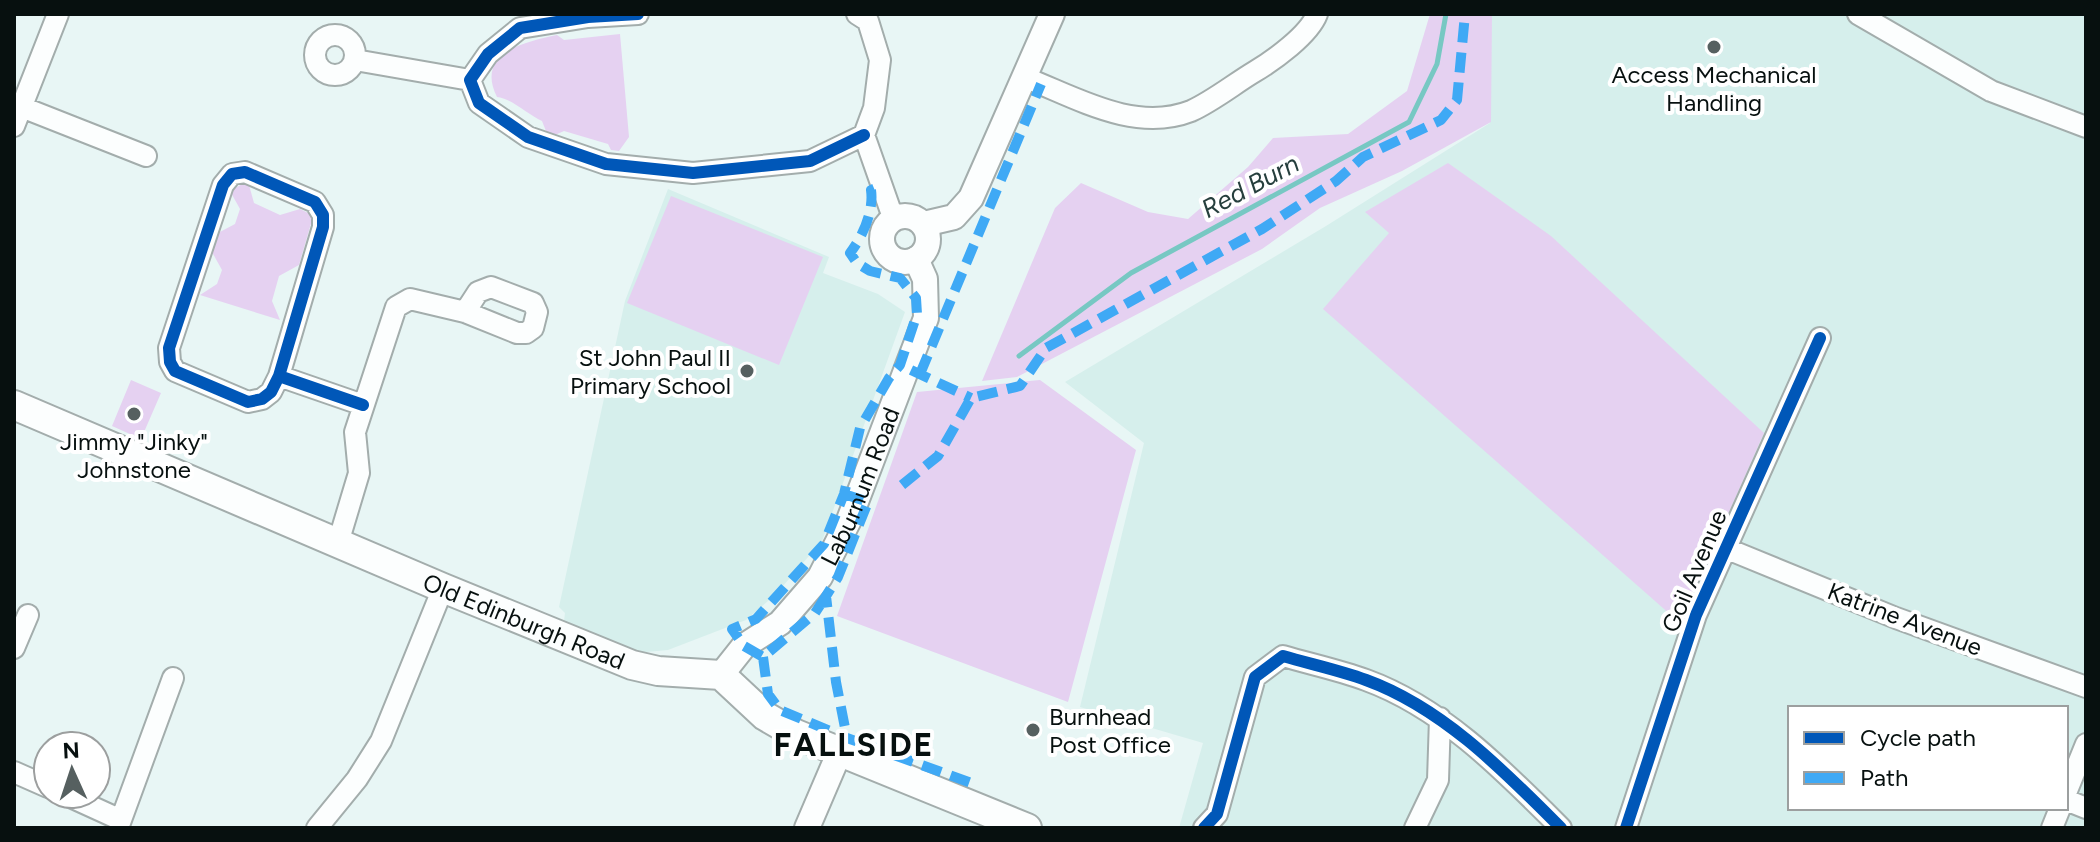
<svg xmlns="http://www.w3.org/2000/svg" width="2100" height="842" viewBox="0 0 2100 842" font-family="Figtree,sans-serif">
<rect width="100%" height="100%" fill="#e8f6f5"/>
<path fill="#d6efec" fill-rule="evenodd" d="M1489 14H2086V828H1179L1203 743 1080 707 1144 443 1065 382 1326 226 1490 123ZM1790 708H2066V808H1790Z
M668 189 829 257 823 273 878 294 905 312 822 541 776 594 746 620 668 650 635 653 564 621 565 613 559 607 625 301Z"/>
<path fill="#e5d1f1" d="M1430 14H1492L1491 122 1402 171 1320 208 1262 249 1017 377 982 381 1055 208 1081 183 1148 212 1188 219 1248 167 1273 138 1348 134 1407 91Z
M620 34 629 137 619 151 611 150 608 144 564 131 555 135 546 131 542 121C528 115 511 98 497 97 475 53 524 42 557 35L564 40Z
M1448 163 1551 236 1764 433 1680 623 1323 309 1389 233 1365 212Z
M244 183 249 185 254 203 280 215 300 209 310 214 312 220 299 265 279 276 272 301 280 320 200 295 217 284 222 270 212 252 218 233 235 224 240 209 230 191Z
M671 196 823 257 779 365 627 303Z
M131 380 161 393 141 439 112 426Z
M1040 380 1136 450 1068 702 837 616 917 392Z"/>
<g fill="none" stroke-linecap="round" stroke-linejoin="round">
<path stroke="#77c8c3" stroke-width="5" d="M1019 356 1131 273 1409 122 1437 64 1446 14"/>
<g stroke="#a3adac" stroke-width="24">
<path id="minor" d="M638 14 588 17 520 28 488 54 470 80 479 103 528 137 606 164 693 173 810 161 864 135
M857 14 868 21 880 60 874 108 864 135 890 209 897 217
M1858 14 1991 91 2086 127
M315 55a20 20 0 1 1 40 0a20 20 0 1 1-40 0Z
M355 60 470 80
M1026 78C1077 98 1135 133 1191 111 1213 101 1234 84 1254 72 1274 60 1309 35 1317 14
M14 104 146 156
M14 126 58 14
M279 376 323 227V215L315 202 245 172 232 174 223 185 169 348 170 362 175 371 248 402 262 399 271 392 279 376 363 405
M338 543 359 473 355 432 396 307 410 299 465 312 517 333H526L533 328 537 312 533 303 491 287 478 292 465 312
M1725 548 1896 618 2086 687
M14 648 28 615
M14 772 48 787
M2066 793 2086 744
M64 794 121 820
M2066 800 2086 808
M118 828 173 678
M317 828 357 779 381 741 443 588
M1204 828 1217 814 1255 677 1283 656C1310 664 1339 670 1366 680 1443 708 1504 771 1561 828
M1415 828 1438 780 1440 718
M1626 828 1696 615 1820 338
M2052 828 2060 808"/>
</g>
<g stroke="#a3adac" stroke-width="28">
<g id="tertiary">
<circle cx="905" cy="239" r="23"/>
<path d="M924 224 954 217 971 198 1052 14"/>
<path id="s1" d="M721 675 744 646 780 623 820 577 849 520 926 318 925 279 916 259"/>
<path d="M807 828 840 751"/>
</g>
</g>
<g stroke="#a3adac" stroke-width="32">
<g id="secondary">
<path id="s2" d="M14 405 443 588 632 665 658 671 721 675 765 716 796 734 1027 828"/>
</g>
</g>
<use href="#minor" stroke="#fcfefe" stroke-width="20"/>
<use href="#tertiary" stroke="#fcfefe" stroke-width="24"/>
<use href="#secondary" stroke="#fcfefe" stroke-width="28"/>
<path stroke="#3fa9f5" stroke-width="10" stroke-dasharray="20 10" stroke-linecap="butt" d="M911 370 971 398
M920 374 1041 84
M902 485 938 456 971 398 1020 386 1046 348 1262 229 1336 181 1363 157 1441 120 1457 100 1465 14
M844 494 868 502 838 577 826 596 836 682 847 738
M826 596 815 613 763 657 744 646 732 629 756 619 824 544 844 494 860 428 889 378 900 365 917 314 916 298 900 278 870 271 857 263 850 253C863 236 874 211 871 190L883 185
M763 657 768 694 780 710 847 738 977 785"/>
<g stroke="#fff" stroke-width="17">
<path id="cycleway" d="M638 14 588 17 520 28 488 54 470 80 479 103 528 137 606 164 693 173 810 161 864 135
M279 376 323 227V215L315 202 245 172 232 174 223 185 169 348 170 362 175 371 248 402 262 399 271 392 279 376 363 405
M1204 828 1217 814 1255 677 1283 656C1310 664 1339 670 1366 680 1443 708 1504 771 1561 828
M1626 828 1696 615 1820 338"/>
</g>
<use href="#cycleway" stroke="#0057b8" stroke-width="12"/>
</g>
<g fill="#566060" stroke="#fff" stroke-width="3">
<circle cx="1714" cy="47" r="8"/>
<circle cx="747" cy="371" r="8"/>
<circle cx="134" cy="414" r="8"/>
<circle cx="1033" cy="730" r="8"/>
</g>
<g text-anchor="middle" dominant-baseline="central" stroke-width="8" stroke-linejoin="round" paint-order="stroke">
<g font-size="24" fill="#07100f" stroke="#fff">
<text x="1714" y="74">Access Mechanical<tspan x="1714" dy="28">Handling</tspan></text>
<text x="731" y="357" text-anchor="end">St John Paul II<tspan x="731" dy="28">Primary School</tspan></text>
<text x="134" y="441">Jimmy "Jinky"<tspan x="134" dy="28">Johnstone</tspan></text>
<text x="1049" y="716" text-anchor="start">Burnhead<tspan x="1049" dy="28">Post Office</tspan></text>
</g>
<g font-size="24" fill="#07100f" stroke="#fff">
<text stroke="none"><textPath href="#s1" startOffset="240">Laburnum Road</textPath></text>
<text transform="translate(1694 571) rotate(-67)">Goil Avenue</text>
<text transform="translate(1905 619) rotate(21)">Katrine Avenue</text>
<text stroke="none"><textPath href="#s2" startOffset="554">Old Edinburgh Road</textPath></text>
</g>
<g font-size="26" font-style="italic" fill="#263f3d" stroke="#fff">
<text transform="translate(1250 186) rotate(-28)">Red Burn</text>
</g>
<g font-size="32" font-weight="bold" letter-spacing="2" fill="#07100f" stroke="#fff">
<text x="854" y="745">FALLSIDE</text>
</g>
</g>
<rect width="2100" height="842" fill="none" stroke="#07100f" stroke-width="32"/>
<rect x="1788" y="706" width="280" height="104" fill="#ffffff" stroke="#9c9f9f" stroke-width="2"/>
<rect x="1804" y="732" width="40" height="12" fill="#0057b8" stroke="#9c9f9f" stroke-width="2"/>
<text x="1860" y="746" font-size="24" fill="#07100f">Cycle path</text>
<rect x="1804" y="772" width="40" height="12" fill="#3fa9f5" stroke="#9c9f9f" stroke-width="2"/>
<text x="1860" y="786" font-size="24" fill="#07100f">Path</text>
<g transform="translate(72 770) rotate(357)"><circle r="38" fill="#ffffff" stroke="#9c9f9f" stroke-width="2"/>
<path d="M0-6L14 30L0 20L-14 30Z" fill="#566060"/>
<text y="-12" font-size="22" font-weight="bold" text-anchor="middle" fill="#07100f">N</text>
</g>
</svg>
